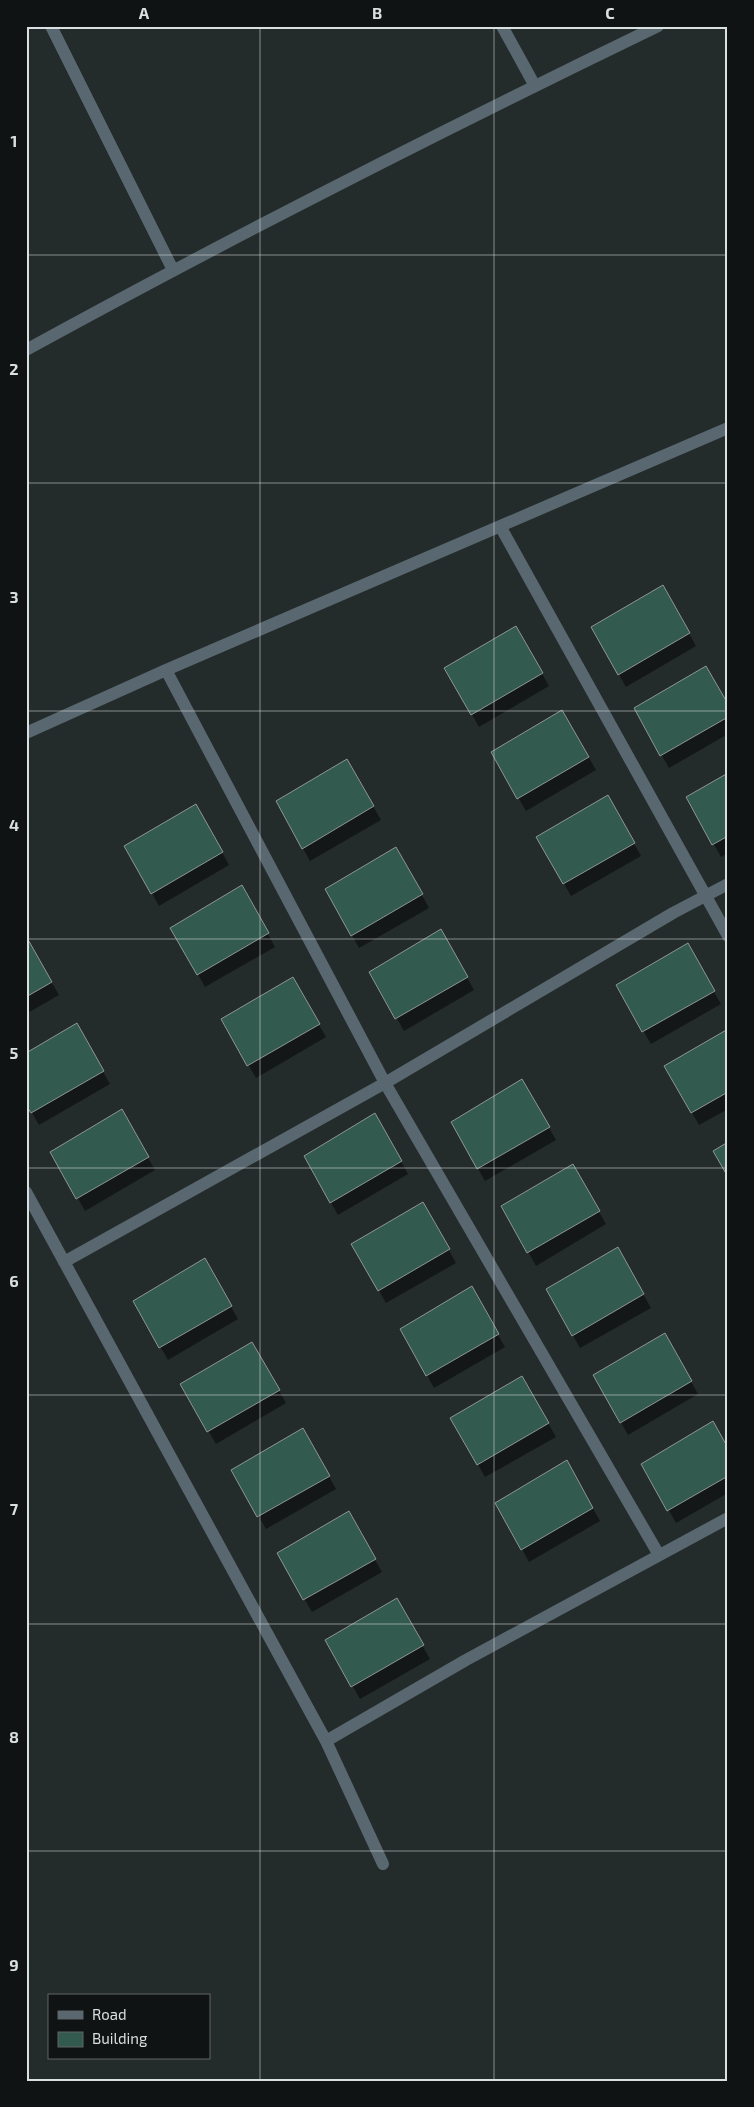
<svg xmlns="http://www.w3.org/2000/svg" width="754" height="2107" viewBox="0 0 754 2107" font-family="'Exo 2',sans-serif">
<rect width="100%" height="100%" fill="#242b2b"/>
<path fill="#0007" d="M663 587 696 646 626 687 593 628Z
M516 627 549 686 479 727 446 668Z
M728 706V734L669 768 636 709Z
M562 711 596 770 526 811 492 752Z
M347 761 381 820 310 861 277 802Z
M728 774V853L721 857 688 798Z
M608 797 641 856 571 896 538 838Z
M196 805 229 865 159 906 126 846Z
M396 848 429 908 359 948 326 889Z
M242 887 275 947 205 987 172 928Z
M441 931 474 990 404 1031 371 972Z
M26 938 59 995 26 1014Z
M687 945 721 1004 651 1044 617 986Z
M292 978 326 1037 256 1078 223 1020Z
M76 1025 110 1084 39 1125 26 1102Z
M728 1031V1109L699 1125 666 1067Z
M522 1081 556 1140 485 1181 452 1122Z
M121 1111 155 1170 85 1211 52 1152Z
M375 1115 408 1174 338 1215 305 1156Z
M572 1165 606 1224 536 1266 502 1206Z
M423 1204 456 1263 386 1303 353 1245Z
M617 1248 651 1308 580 1348 547 1289Z
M204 1260 238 1319 168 1360 134 1301Z
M471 1288 505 1347 434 1388 402 1329Z
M665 1335 698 1394 628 1435 595 1376Z
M252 1344 286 1403 216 1444 182 1385Z
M522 1378 556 1437 485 1477 452 1418Z
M303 1430 336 1489 266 1529 233 1471Z
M728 1450V1493L676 1523 643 1464Z
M566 1462 600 1521 529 1562 497 1503Z
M348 1513 382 1572 312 1612 279 1554Z
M396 1599 430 1659 360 1699 327 1641Z"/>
<path fill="#335a4f" stroke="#8e9693" d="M663 585 690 633 618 675 591 627Z
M516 626 543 673 471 715 444 668Z
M706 666 728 704V717L660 756 634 708Z
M562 710 589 757 517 799 491 752Z
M347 759 374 806 302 849 276 801Z
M728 773V836L712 845 686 797Z
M608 795 635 843 563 884 536 837Z
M196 804 223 852 151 894 124 846Z
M396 847 423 894 351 936 325 889Z
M242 885 269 933 197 975 170 928Z
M441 929 468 977 395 1019 369 972Z
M26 936 52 982 26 997Z
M688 943 715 991 642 1032 616 985Z
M293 977 320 1024 247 1066 221 1019Z
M77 1023 104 1071 31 1113 26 1105V1053Z
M728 1029V1092L691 1113 664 1066Z
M522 1079 550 1127 477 1169 451 1122Z
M122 1109 149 1157 76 1199 50 1152Z
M375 1113 402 1161 330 1203 304 1156Z
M728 1142V1177L713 1151Z
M573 1164 600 1211 527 1253 501 1206Z
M423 1202 450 1249 378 1291 351 1244Z
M618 1247 644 1294 572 1336 546 1289Z
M205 1258 232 1306 159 1348 133 1301Z
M472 1286 499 1334 426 1376 400 1329Z
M665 1333 692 1381 620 1423 593 1375Z
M252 1342 280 1390 207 1432 180 1384Z
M522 1376 549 1423 477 1465 450 1418Z
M713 1421 728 1448V1476L667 1511 641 1464Z
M303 1428 330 1476 257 1517 231 1470Z
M567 1460 593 1508 521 1550 495 1503Z
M349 1511 376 1559 303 1600 277 1553Z
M397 1598 424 1645 351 1687 325 1640Z"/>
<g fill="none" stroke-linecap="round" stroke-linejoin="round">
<path stroke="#596870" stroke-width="12" d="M51 26 173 270
M502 26 535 86
M26 350C234 236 445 129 658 26
M500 526 728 936
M166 670 385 1083 659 1555
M26 733 166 670 728 428
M26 1192 326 1741 383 1864
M64 1262 385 1083 673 913 728 884
M326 1741 466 1660 728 1518"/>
</g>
<path fill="none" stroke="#dadfdf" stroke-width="1" stroke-opacity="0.55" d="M260 26V2081M494 26V2081M26 255H728M26 483H728M26 711H728M26 939H728M26 1168H728M26 1395H728M26 1624H728M26 1851H728"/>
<rect width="754" height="2107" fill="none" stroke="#101313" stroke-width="55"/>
<rect x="48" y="1994" width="162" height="65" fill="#101313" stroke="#616565"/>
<rect x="58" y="2011" width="25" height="8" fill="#596870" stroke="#616565"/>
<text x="92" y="2020" font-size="15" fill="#dadfdf">Road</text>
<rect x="58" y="2032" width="25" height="15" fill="#335a4f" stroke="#616565"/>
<text x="92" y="2044" font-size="15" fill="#dadfdf">Building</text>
<rect x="28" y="28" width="698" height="2052" fill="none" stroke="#dadfdf" stroke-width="2"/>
<g font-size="16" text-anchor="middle" font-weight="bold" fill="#dadfdf">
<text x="144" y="19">A</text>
<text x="377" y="19">B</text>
<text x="610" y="19">C</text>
<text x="14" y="147">1</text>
<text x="14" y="375">2</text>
<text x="14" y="603">3</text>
<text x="14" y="831">4</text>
<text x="14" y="1059">5</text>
<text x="14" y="1287">6</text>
<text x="14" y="1515">7</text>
<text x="14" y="1743">8</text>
<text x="14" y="1971">9</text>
</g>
</svg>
